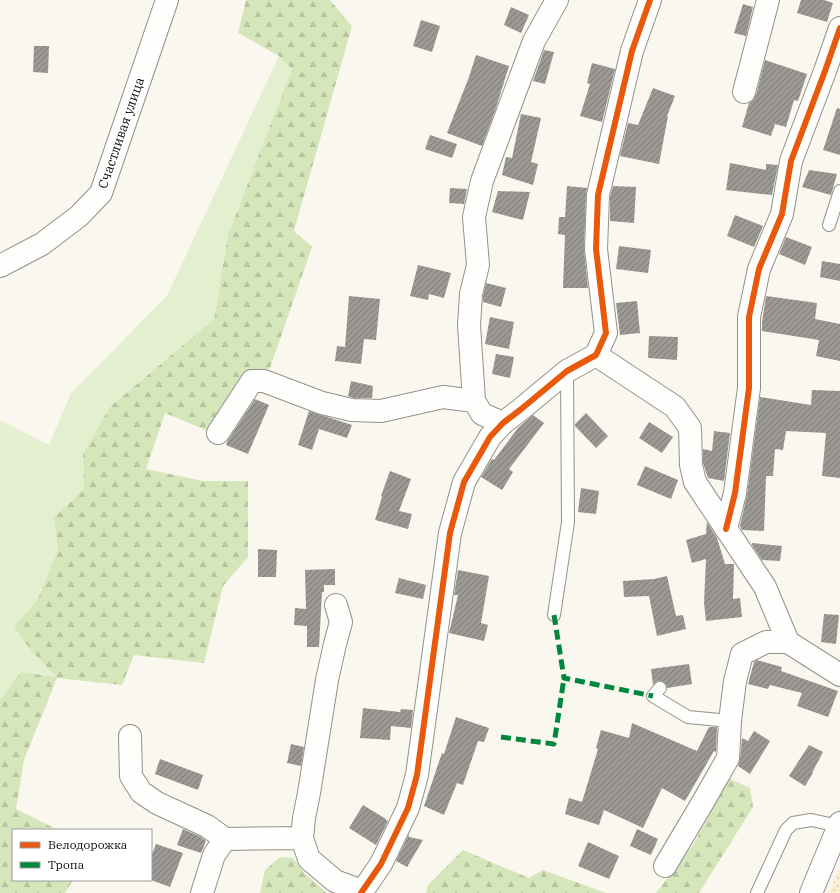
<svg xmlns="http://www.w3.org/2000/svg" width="840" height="893" viewBox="0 0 840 893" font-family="'IBM Plex Serif',serif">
<defs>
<pattern id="forest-firs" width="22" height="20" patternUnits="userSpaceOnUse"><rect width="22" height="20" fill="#d5e6bb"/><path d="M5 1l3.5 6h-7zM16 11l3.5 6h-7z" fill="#b6c49f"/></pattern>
<pattern id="sand-dots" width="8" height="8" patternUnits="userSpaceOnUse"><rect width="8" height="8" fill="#fbefcf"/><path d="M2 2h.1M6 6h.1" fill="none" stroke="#d6ccb0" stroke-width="1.8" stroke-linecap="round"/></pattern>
<pattern id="building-hatch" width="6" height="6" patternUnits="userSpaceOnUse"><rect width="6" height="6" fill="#9c9994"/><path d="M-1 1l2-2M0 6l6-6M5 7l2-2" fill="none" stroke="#7d7b77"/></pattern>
</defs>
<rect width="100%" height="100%" fill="#faf7ee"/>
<path fill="#e3efce" d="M279 56 292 69 228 235 214 319 110 407 83 454 84 489 54 518 58 550 38 599 14 627 33 653 57 677 21 672 0 700V420L49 445 71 393 167 296Z"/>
<path fill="url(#forest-firs)" d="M246 0H330L352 26 294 231 312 247 270 368 245 378 213 433 165 413 146 469 203 481H248V557L223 586 204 663 134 655 122 685 57 678 24 760 16 809 58 830H13V880H73L65 893H0V700L21 672 57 677 33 653 14 627 38 599 58 550 54 518 84 489 83 454 110 407 214 319 228 235 292 69 279 56 238 33Z
M728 778 750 788 753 807 699 893H656L694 844Z
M463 850 529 878 543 870 606 893H426L428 885Z
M280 857 293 858 305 874 327 893H260L265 870Z"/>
<path fill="url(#sand-dots)" d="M840 866V893H829Z"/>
<path fill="url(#building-hatch)" d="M801 0H824L833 3 827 22 797 13Z
M743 4 753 7 746 36 734 33Z
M511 7 529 15 521 33 504 25Z
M421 20 440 26 432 52 413 46Z
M34 46H49L48 73 33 72Z
M544 50 554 52 545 84 533 81Z
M476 55 509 66 496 108 482 146 447 133 469 77Z
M765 60 807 74 798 101 794 100 786 127 775 124 771 136 742 127 749 103 753 100 756 95Z
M592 63 615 69 602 122 580 116 590 84 587 83Z
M653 88 675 96 667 116H668L659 164 620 156 628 123 638 125Z
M837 108 840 109V155L823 150Z
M521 114 541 118 531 162 538 164 533 185 502 175 506 157 512 158Z
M430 135 457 144 452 158 425 149Z
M730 163 766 170V164L778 165 772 195 726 190Z
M809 170 837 174 831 195 802 187Z
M567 186 587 188 586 195 584 249 588 288H563L565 235 558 234 559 217H565Z
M613 186 636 187 634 223 610 221V197Z
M450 188 467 189 464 204 449 203Z
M498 191 530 192 523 220 492 212Z
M735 215 763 226 754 247 727 236Z
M786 237 812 247 805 265 779 254Z
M619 246 651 250 648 273 616 269Z
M822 261 840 264V281L820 277Z
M418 265 451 273 444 298 429 294 428 300 410 296Z
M486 283 506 288 501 307 483 302V296Z
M349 296 380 299 376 340 364 339 361 364 335 361 337 346 345 347Z
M766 296 817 303 815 319 840 324V361L816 356 819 340 762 331V322Z
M637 301 640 333 620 335 616 303Z
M490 317 514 322 509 349 485 344Z
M649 336 678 337 677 360 648 358Z
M496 354 514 357 510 378 492 374Z
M351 381 373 386 372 398H354L348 396Z
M812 390 840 391V478L822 476 826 433 786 431 783 450 775 449 773 476H766L764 531 742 530 740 526 747 495 760 397 811 405Z
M255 399 269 405 248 454 226 445 228 440Z
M309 411 352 425 347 438 319 429 312 450 298 445Z
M586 413 608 436 596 448 575 426V424Z
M533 415 544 423 509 469 513 472 502 490 481 477 492 459 494 460 518 428Z
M649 422 673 437 662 453 639 438Z
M714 431 730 433 724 481 708 478 703 463V449L712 451Z
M645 466 678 480 671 499 637 485Z
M390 471 411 479 399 511 412 514 408 529 375 520 382 497 381 496Z
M581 488 599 491 596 514 578 512Z
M707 522 717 538 725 564H734L733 599 740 598 742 617 706 621 704 603 706 559 692 563 686 540 706 534Z
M752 543 782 546 780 561 762 560 752 545Z
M258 549 277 550 276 577H258Z
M335 569V585H324V592H322L319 647H307V626L294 625 295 608 306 609 305 570Z
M458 570 489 576 481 623 488 625 484 641 449 633 458 595H454Z
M667 576 676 616 683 615 686 629 657 636 649 596 624 597 623 581 654 579Z
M399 578 426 585 423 599 395 593Z
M824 614 839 615 836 644 821 642Z
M757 660 782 667 781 671 838 691 828 717 797 706 802 693 770 685 768 689 748 684 754 662Z
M689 664 692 684 667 688 665 683 661 681H657L653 685 651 669Z
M363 708 400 712 401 709 413 710 411 728 391 726 390 740 360 738Z
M456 717 489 728 484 742 478 741 463 785 457 783 444 815 424 806 442 753 444 754Z
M632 723 697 751 709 727H717L716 752 714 751 685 801 662 788 643 828 604 810 599 825 565 814 569 798 582 802 598 749 596 748 601 730 629 738Z
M754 731 770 741 750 774 738 766 740 759 742 738 748 741Z
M291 744 304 747 301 766 287 763Z
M809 745 823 752 812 773H813L805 786 789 776Z
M160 759 203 775 198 790 155 774Z
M363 805 386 819V820L388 821 376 845 349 828Z
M183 829 201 837 206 841 201 853 177 845Z
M637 829 658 839 651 855 630 846Z
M409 834V837L423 840 407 867 396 861Z
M588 842 619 856 609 879 578 866Z
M156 844 183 853 170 887 151 880V857Z"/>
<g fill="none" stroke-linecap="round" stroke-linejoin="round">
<g stroke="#93918d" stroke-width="14">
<path id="service" d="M829 225 840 191
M554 615 568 522 567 371
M660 688 653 696 688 717 730 721
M757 893 786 830 793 823 811 820 839 826"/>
</g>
<g stroke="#93918d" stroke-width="24">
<path id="minor" d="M744 92 768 0
M0 266 42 244 79 216 101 193 167 0
M596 355 675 407 690 428 691 465 695 482 765 587 788 642
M503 423 482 414 474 401 469 325 471 294 478 265 474 217 482 181 534 41 557 0
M218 433 252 381H264L322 403 352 410 381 411 443 397 474 401
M726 529 735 493 749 388V317L759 269 782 214 791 161 825 71 840 28
M336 605 341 622 335 644 327 680 309 793 304 818 302 838 309 859 335 881 362 891
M130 736 131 776 141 792 157 803 207 826 225 839
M665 866 703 802 728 758 730 721 735 681 742 654 766 642H788L840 675
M202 893 214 855 225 839 302 838
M361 893 381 864 408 808 417 775 450 533 464 482 490 437 503 423 520 410 567 371 596 355 606 333 596 249 598 195 632 51 650 0"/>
</g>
<g stroke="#93918d" stroke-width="24">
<path id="tertiary" d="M811 893 840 823"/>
</g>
<use href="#service" stroke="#fefefc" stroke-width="12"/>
<use href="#minor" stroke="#fefefc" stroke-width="22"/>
<use href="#tertiary" stroke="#fefefc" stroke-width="22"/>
<path stroke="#00873e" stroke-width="5" stroke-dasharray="10 5" stroke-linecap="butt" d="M554 615 564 678 653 696
M501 737 554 744 564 678"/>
<g stroke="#fff" stroke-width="8">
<path id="cycleway" d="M726 529 735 493 749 388V317L759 269 782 214 791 161 825 71 840 28
M361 893 381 864 408 808 417 775 450 533 464 482 490 437 503 423 520 410 567 371 596 355 606 333 596 249 598 195 632 51 650 0"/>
</g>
<use href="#cycleway" stroke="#e8590c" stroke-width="6"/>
</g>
<g text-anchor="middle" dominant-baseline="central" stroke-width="4" stroke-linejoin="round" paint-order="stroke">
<g font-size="13" fill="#0b0b0b" stroke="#fff">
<text transform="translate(121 133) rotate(-71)">Счастливая улица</text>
</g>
</g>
<rect x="12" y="829" width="140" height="52" fill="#ffffff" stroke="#9d9d9d"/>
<rect x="20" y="842" width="20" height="6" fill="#e8590c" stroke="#9d9d9d"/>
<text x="48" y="849" font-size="12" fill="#0b0b0b">Велодорожка</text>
<rect x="20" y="862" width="20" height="6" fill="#00873e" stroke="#9d9d9d"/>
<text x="48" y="869" font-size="12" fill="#0b0b0b">Тропа</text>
</svg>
